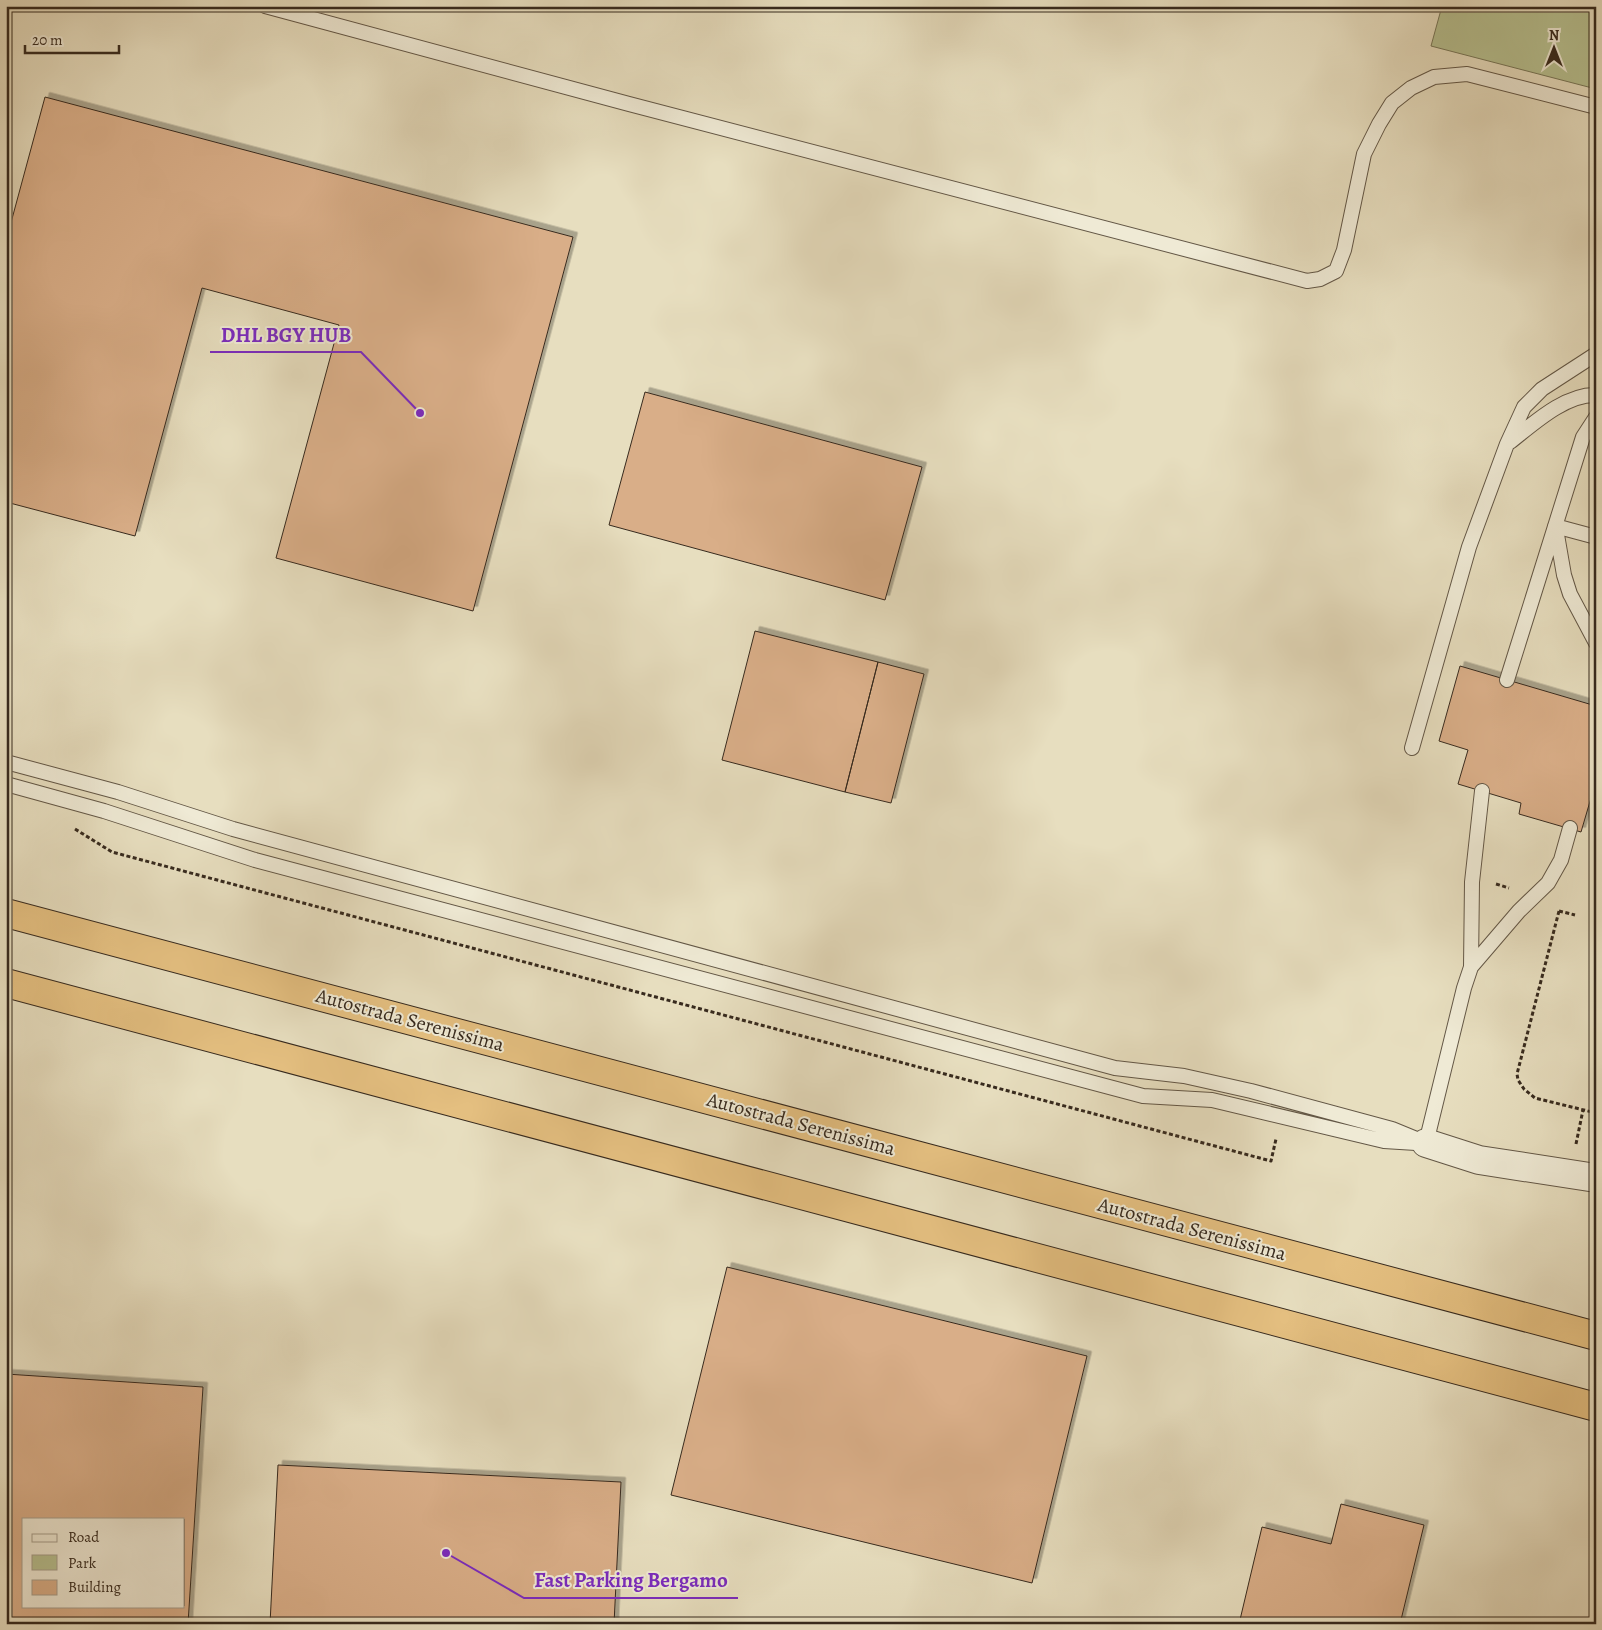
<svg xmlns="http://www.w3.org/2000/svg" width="1602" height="1630" viewBox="0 0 1602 1630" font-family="Alegreya,serif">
<defs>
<filter id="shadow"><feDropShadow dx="4.5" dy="-4.5" stdDeviation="0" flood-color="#0004"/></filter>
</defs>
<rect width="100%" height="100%" fill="#e7debf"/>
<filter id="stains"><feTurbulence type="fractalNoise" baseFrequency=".004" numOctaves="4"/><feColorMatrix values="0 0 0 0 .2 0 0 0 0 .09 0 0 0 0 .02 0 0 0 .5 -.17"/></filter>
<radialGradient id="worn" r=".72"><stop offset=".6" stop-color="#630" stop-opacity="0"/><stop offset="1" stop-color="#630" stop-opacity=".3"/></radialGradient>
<path fill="#b7c191" stroke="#777658" d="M1442 6H1596V89L1431 46Z"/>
<path fill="#d9ae88" stroke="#372a1e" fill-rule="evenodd" filter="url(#shadow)" d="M45 97 573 237 473 611 276 558 339 325 202 288 135 536 6 502V241Z
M645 392 922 467 885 600 609 525Z
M755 631 878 662 845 792 722 760Z
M878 662 924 674 891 803 845 792Z
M1460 666 1596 706V781L1581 832 1519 814 1521 803 1458 784 1468 750 1439 741Z
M727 1267 1087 1356 1032 1583 671 1495Z
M6 1374 203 1387 188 1624H6ZM24 1519H184V1606H24Z
M278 1465 621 1482 614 1624H270Z
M1341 1504 1424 1525 1400 1624H1239L1262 1527 1331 1544Z"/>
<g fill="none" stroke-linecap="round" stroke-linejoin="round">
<g stroke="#635746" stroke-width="16">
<path id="lane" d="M265 6 629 104 1307 281 1320 279 1336 271 1344 250 1364 154 1379 124 1392 103 1411 88 1434 77 1467 74 1596 107
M1510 442C1533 424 1565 394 1596 395
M1555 526 1596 537
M1556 529 1564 575 1570 594 1596 643
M1507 680 1583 437 1596 417
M1412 748 1469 547 1507 444 1524 407 1542 389 1596 354
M6 762 118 792 233 829 1115 1068 1184 1076 1251 1091 1392 1129 1426 1143
M6 784 104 811 255 860 1143 1096 1212 1100 1384 1141 1416 1143
M1471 967 1519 911 1548 883 1561 860 1570 828
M1426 1143 1464 988 1471 967 1472 882 1482 791"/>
</g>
<g stroke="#635746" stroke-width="30">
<path id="street" d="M1426 1143 1479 1160 1596 1178"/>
</g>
<g stroke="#372a1e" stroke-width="30">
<path id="highway" d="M6 913 1596 1336
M6 983 1596 1407"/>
</g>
<path stroke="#372a1e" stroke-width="3" stroke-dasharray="4 2.5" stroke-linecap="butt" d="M75 829 112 852 1271 1161 1276 1139
M1496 884 1509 888
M1559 911 1517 1074 1518 1080 1524 1089 1535 1098 1596 1113
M1559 911 1575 915
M1576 1144 1583 1110"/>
<use href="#lane" stroke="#efead5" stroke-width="14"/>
<use href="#street" stroke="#efead5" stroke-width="28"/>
<use href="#highway" stroke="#e4bf80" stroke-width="28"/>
</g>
<g text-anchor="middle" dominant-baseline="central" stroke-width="4" stroke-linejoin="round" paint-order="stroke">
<g font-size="20" fill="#372a1e" stroke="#efead5">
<text transform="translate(410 1020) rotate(15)">Autostrada Serenissima</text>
<text transform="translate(801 1124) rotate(15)">Autostrada Serenissima</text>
<text transform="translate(1192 1229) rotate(15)">Autostrada Serenissima</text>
</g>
</g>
<path fill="none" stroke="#7b2cbf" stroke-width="2" d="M420 413L361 352H210M446 1553L524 1598H738"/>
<g fill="#7b2cbf" stroke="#efead5" stroke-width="2">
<circle cx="420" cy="413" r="5"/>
<circle cx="446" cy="1553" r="5"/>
</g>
<g font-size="21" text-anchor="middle" font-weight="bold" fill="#7b2cbf" stroke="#efead5" stroke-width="4" stroke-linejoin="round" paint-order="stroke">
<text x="286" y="342">DHL BGY HUB</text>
<text x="631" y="1587">Fast Parking Bergamo</text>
</g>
<rect width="1602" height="1630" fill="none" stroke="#e7debf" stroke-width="25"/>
<rect x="8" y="8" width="1587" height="1615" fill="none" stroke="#372a1e" stroke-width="2.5"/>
<rect x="12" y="12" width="1577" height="1605" fill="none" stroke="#372a1e"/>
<rect x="22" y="1518" width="162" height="90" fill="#efead5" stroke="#a59d8c"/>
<rect x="32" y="1534" width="25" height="8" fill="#efead5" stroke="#a59d8c"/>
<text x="68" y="1542" font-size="15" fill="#372a1e">Road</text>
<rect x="32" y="1555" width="25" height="15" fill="#b7c191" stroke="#a59d8c"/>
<text x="68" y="1568" font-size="15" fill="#372a1e">Park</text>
<rect x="32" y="1580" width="25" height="15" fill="#d9ae88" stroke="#a59d8c"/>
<text x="68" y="1592" font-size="15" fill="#372a1e">Building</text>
<g transform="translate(1554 48)" stroke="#efead5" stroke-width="4" paint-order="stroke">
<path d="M0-4L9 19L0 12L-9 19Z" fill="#372a1e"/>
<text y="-8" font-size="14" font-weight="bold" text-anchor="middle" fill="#372a1e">N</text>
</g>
<path d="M25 45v8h94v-8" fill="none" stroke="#372a1e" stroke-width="2.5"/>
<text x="32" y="45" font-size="15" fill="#372a1e" stroke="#efead5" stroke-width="4" paint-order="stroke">20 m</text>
<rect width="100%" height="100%" filter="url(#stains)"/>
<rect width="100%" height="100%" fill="url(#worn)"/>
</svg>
